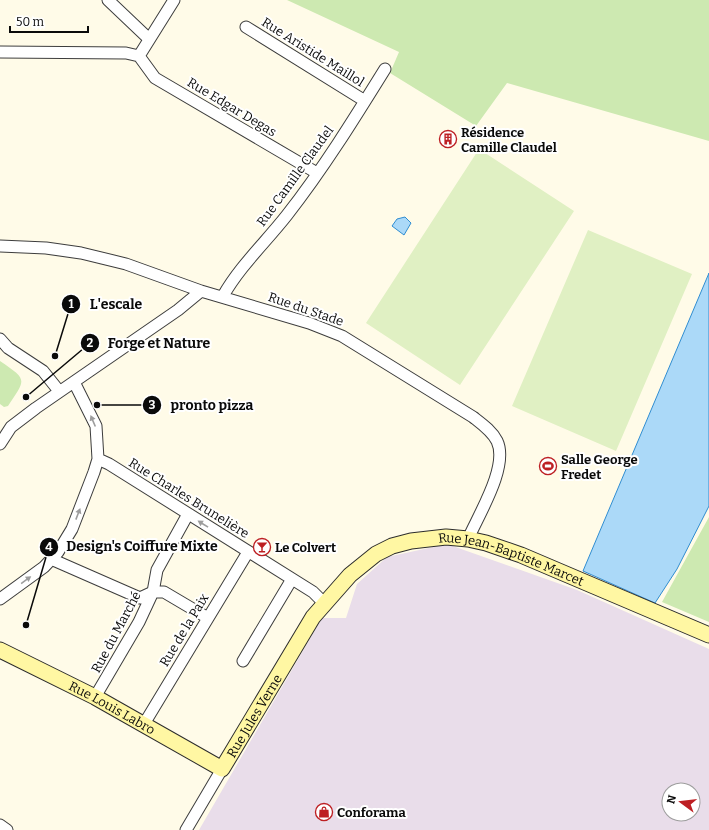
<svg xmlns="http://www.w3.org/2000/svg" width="709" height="830" viewBox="0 0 709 830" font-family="Bitter,serif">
<rect width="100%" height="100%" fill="#fffbe8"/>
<path fill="#e9ddea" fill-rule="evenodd" d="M447 544 577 590 709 649V830H199L322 618H346L357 584 387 557ZM669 790H693V814H669Z"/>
<path fill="#cde9b1" d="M287 0H709V141L507 83 476 126 390 73 399 52Z
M0 361C28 380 26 379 8 406L4 407 0 404Z
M709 517V622L662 602Z"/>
<path fill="#e0f0c3" d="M479 149 574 211 460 385 366 323Z
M588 230 692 274 616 451 512 406Z"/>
<path fill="#abd9f8" stroke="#308dd1" d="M405 217 411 223 404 235 392 226 397 219Z
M709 273V506L677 569 655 603 583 571Z"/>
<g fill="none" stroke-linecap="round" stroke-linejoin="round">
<g stroke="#3d3d3d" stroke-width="13">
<path id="street" d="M108 0 149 39
M246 27 365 101
M0 52 126 53 139 56 174 0
M139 56 155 78 317 173
M0 246 46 248 81 253 126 264 201 291 309 323 342 336 473 417C482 424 492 431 497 441 509 466 479 514 468 539
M223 296C240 266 265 243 287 215 323 169 354 119 385 69
M0 339 8 348 43 371 59 391
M0 444 11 427 36 408 178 310 201 291
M98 459 109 464 313 592 324 603
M51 559 140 598 153 592H164L208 618
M0 599 44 567 58 552 72 529 94 472 98 459 96 426 74 382
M243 661 292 579
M95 697 139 622 153 592 157 570 188 514
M144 724 248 552
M0 825 7 830
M186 830 222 769"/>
</g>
<g stroke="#2c2c2c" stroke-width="17">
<g id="secondary">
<path id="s1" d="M0 650 95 697 222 769 313 617 350 575 376 554 392 546 411 541 446 537 468 539 486 543 521 555 709 635"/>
</g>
</g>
<use href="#street" stroke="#fff" stroke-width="11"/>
<use href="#secondary" stroke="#fff7a3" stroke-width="15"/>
</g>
<defs><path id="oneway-solid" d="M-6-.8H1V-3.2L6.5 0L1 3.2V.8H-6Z"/></defs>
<g fill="#9d9d9d">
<use href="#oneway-solid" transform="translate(93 421) rotate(-113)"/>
<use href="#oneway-solid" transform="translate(78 514) rotate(-69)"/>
<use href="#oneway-solid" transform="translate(203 524) rotate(-148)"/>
<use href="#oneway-solid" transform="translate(26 580) rotate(-36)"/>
</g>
<defs>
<g id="building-ring" transform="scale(0.9)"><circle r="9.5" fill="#fff" stroke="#bd1f23" stroke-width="1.5"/><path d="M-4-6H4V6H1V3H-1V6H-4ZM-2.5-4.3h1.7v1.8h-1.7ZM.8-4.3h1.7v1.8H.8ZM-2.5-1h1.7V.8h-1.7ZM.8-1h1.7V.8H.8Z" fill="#bd1f23"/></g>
<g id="stadium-ring" transform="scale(0.9)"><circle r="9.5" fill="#fff" stroke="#bd1f23" stroke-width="1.5"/><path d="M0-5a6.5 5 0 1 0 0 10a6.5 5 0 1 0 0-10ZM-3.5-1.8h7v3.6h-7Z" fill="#bd1f23"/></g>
<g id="bar-ring" transform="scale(0.9)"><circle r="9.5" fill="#fff" stroke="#bd1f23" stroke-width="1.5"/><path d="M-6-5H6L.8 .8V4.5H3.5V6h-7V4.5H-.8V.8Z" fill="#bd1f23"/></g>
<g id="shop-ring" transform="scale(0.9)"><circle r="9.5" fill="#fff" stroke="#bd1f23" stroke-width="1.5"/><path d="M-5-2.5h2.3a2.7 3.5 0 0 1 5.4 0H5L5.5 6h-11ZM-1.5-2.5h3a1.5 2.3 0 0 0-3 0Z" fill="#bd1f23"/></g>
</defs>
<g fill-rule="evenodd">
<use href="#building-ring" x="448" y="139"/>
<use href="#stadium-ring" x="548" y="466"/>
<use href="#bar-ring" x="262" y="547"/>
<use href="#shop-ring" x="324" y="812"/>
</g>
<g text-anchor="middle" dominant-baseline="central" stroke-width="4" stroke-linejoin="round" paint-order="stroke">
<g font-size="13" fill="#0a0a0a" stroke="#fff">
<text transform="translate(313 52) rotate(32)">Rue Aristide Maillol</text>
<text transform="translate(232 107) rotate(31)">Rue Edgar Degas</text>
<text transform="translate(295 176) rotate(-54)">Rue Camille Claudel</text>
<text transform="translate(306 309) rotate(19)">Rue du Stade</text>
<text transform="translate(189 498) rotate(32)">Rue Charles Brunelière</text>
<text stroke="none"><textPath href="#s1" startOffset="660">Rue Jean-Baptiste Marcet</textPath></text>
<text transform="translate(184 630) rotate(-59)">Rue de la Paix</text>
<text transform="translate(116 632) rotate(-62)">Rue du Marché</text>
<text stroke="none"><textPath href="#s1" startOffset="126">Rue Louis Labro</textPath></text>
<text stroke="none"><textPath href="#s1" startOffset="314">Rue Jules Verne</textPath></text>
</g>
<g font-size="13" font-weight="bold" fill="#0a0a0a" stroke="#fff" text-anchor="start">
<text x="461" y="132">Résidence<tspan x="461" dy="15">Camille Claudel</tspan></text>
<text x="561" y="459">Salle George<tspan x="561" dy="15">Fredet</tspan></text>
<text x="275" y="547">Le Colvert</text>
<text x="337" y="812">Conforama</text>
</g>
</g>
<path fill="none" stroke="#0a0a0a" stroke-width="1.5" d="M55 356L71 304M26 397L90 343M97 405L152 405M26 625L49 547"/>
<g fill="#0a0a0a" stroke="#fff" stroke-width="1.5">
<circle cx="55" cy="356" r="4"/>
<circle cx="26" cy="397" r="4"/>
<circle cx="97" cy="405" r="4"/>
<circle cx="26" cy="625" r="4"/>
<circle cx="71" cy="304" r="10"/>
<circle cx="90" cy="343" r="10"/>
<circle cx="152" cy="405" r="10"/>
<circle cx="49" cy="547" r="10"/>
</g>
<g font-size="12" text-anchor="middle" font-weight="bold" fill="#fff">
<text x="71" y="308">1</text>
<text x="90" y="347">2</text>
<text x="152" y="409">3</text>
<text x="49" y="551">4</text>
</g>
<g font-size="14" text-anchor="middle" font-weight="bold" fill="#0a0a0a" stroke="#fff" stroke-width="4" stroke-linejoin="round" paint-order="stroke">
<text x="116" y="309">L'escale</text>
<text x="159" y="348">Forge et Nature</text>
<text x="212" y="410">pronto pizza</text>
<text x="142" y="551">Design's Coiffure Mixte</text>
</g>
<g transform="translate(681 802) rotate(285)"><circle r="19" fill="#ffffff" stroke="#9d9d9d"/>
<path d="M0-3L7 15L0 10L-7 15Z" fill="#bd1f23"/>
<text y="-6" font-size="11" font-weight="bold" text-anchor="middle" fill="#0a0a0a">N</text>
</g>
<path d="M10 26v6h78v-6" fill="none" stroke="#0a0a0a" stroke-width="2"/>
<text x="16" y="26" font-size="12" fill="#0a0a0a" stroke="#ffffff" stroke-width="3" paint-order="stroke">50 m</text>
</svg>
